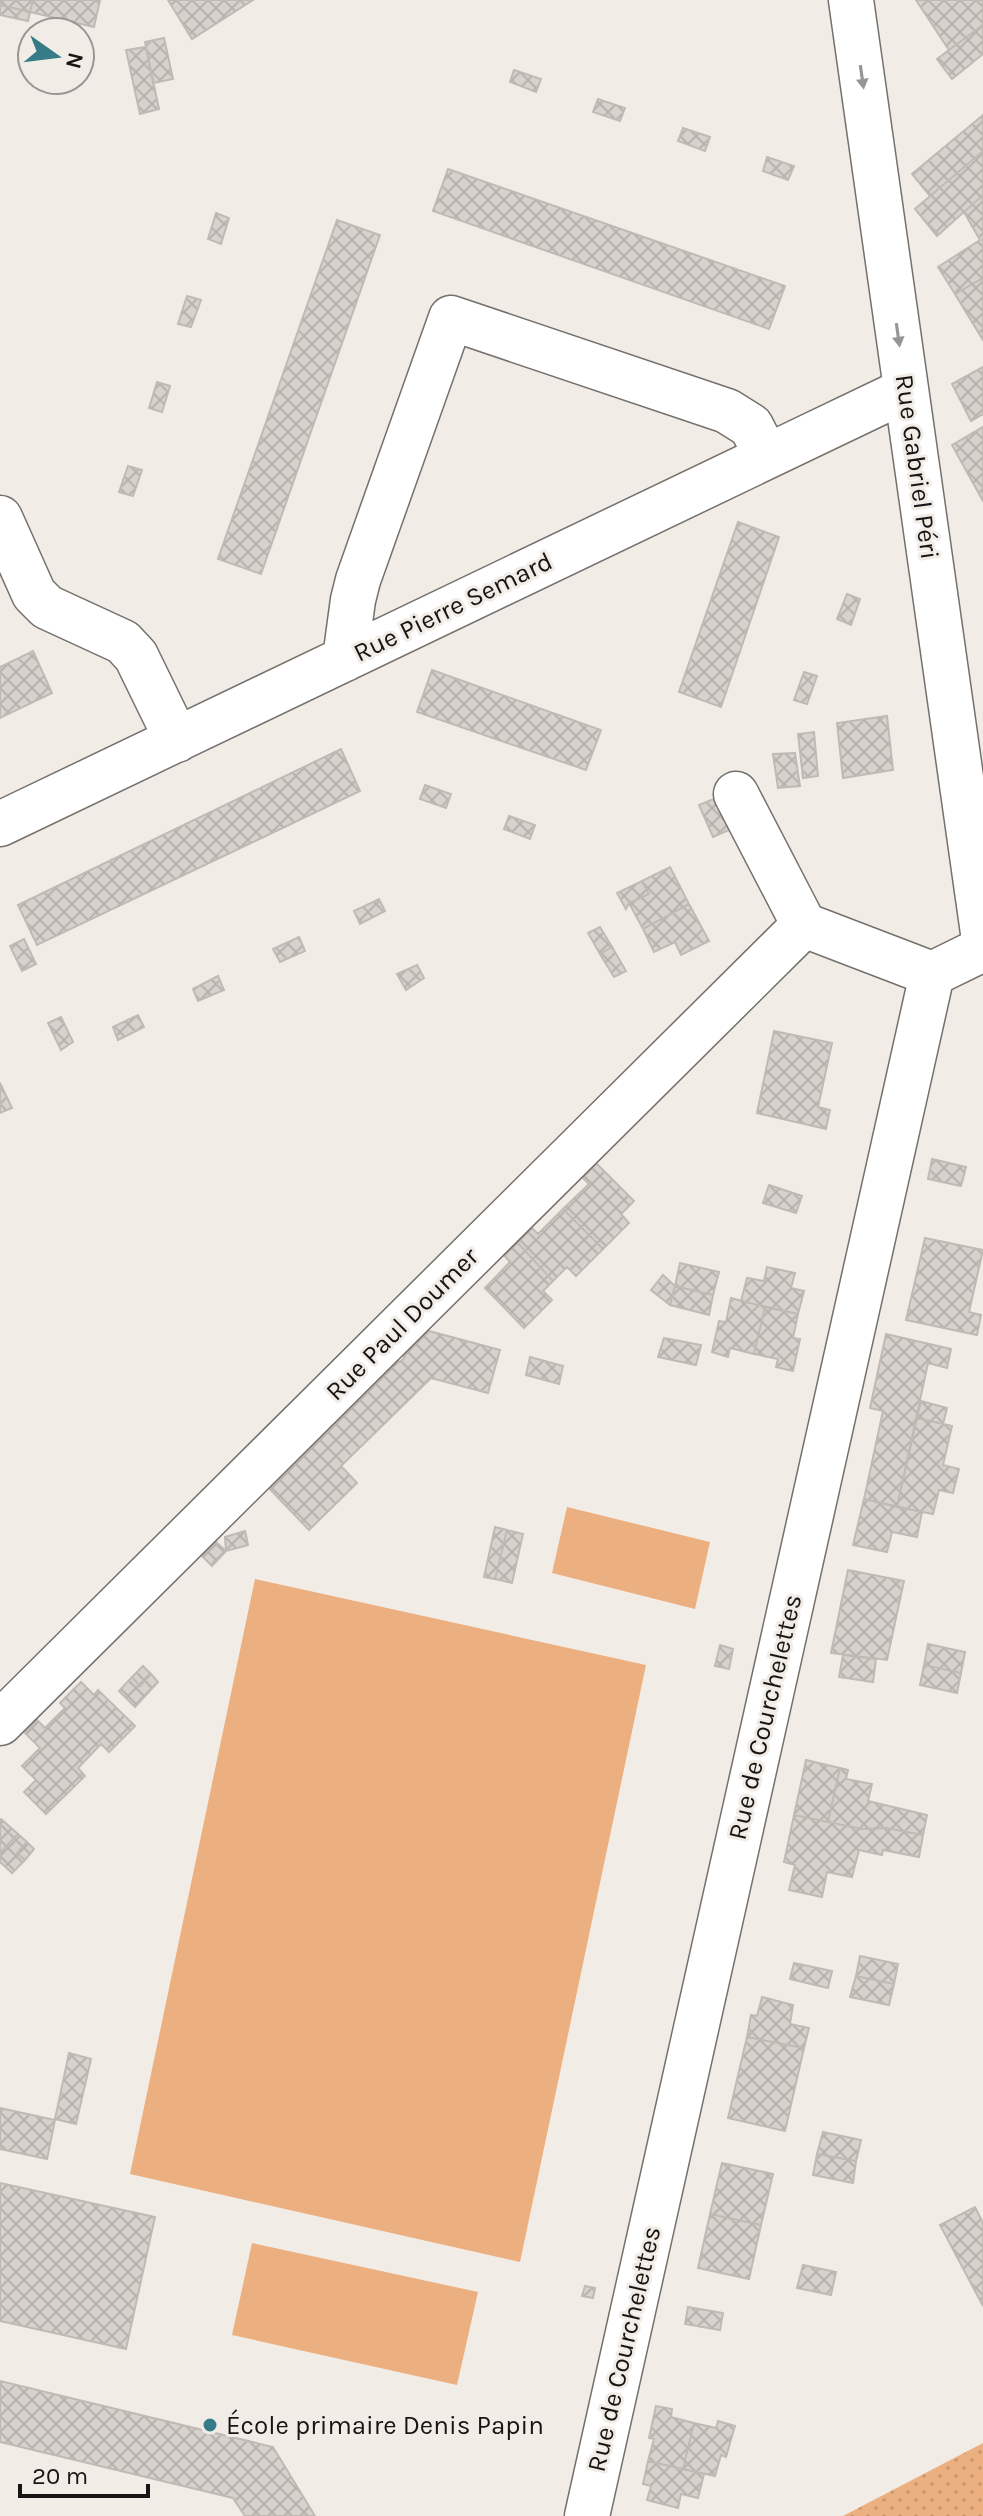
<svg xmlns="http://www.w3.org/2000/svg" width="983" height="2516" viewBox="0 0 983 2516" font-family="Karla,sans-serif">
<defs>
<pattern id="park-dots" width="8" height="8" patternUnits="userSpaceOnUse" patternTransform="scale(2)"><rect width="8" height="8" fill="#ecb080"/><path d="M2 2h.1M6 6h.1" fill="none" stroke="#ca966e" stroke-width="1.8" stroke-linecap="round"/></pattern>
<pattern id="building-cross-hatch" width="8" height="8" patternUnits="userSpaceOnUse" patternTransform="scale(2)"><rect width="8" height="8" fill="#d8d2cd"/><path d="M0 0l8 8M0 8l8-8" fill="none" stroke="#b9b3af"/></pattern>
</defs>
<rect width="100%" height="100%" fill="#f2ece7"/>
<path fill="url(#park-dots)" d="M983 2443V2516H843Z"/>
<path fill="#ecb080" d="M567 1507 710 1542 695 1609 552 1573Z
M255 1579 646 1665 520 2262 130 2174Z
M252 2243 478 2292 457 2385 232 2335Z"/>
<path fill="url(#building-cross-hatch)" stroke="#c0bab5" stroke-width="2" d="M0 0H33L30 12 0 5Z
M33 0H100L94 27 30 12Z
M168 0H253L192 39Z
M916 0H983V25L949 50Z
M0 5 30 12 28 21 0 15Z
M983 25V54L952 79 937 59Z
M164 38 173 79 153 83 145 42Z
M146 47 159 109 140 114 126 50Z
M514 70 541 79 536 92 510 82Z
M598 99 625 108 620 121 593 112Z
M983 115V151L930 196 912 174Z
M683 128 710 137 705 151 678 141Z
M983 151V195L937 236 915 209Z
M767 157 794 166 788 180 763 171Z
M448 169 785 286 769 329 433 211Z
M983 195V278L955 294 938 267 980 240 964 212Z
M216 213 229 218 221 244 208 239Z
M337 220 380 235 261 574 218 559Z
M983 278V340L955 294Z
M187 296 201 300 191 327 178 324Z
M983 367V414L971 421 952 384Z
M157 382 170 386 162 412 149 408Z
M983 427V501L952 445Z
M128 466 142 470 133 496 119 492Z
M738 522 779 537 721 707 679 692Z
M847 594 860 599 851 625 837 619Z
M33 651 52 693 0 718V667Z
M432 670 601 730 586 770 417 712Z
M804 672 817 676 807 704 794 700Z
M887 716 893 770 843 778 837 723Z
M814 732 818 776 803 778 798 734Z
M341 749 360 791 37 945 18 905Z
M795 753 800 786 778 788 773 754Z
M425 785 451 794 446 808 420 799Z
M716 798 729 830 713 837 699 805Z
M509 816 535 825 530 839 504 829Z
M670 867 689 904 643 929 629 903 649 894 642 881Z
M642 881 649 894 629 903 626 909 617 893Z
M379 899 385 911 360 924 354 911Z
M689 904 709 941 681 955 675 942 654 952 643 929Z
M600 927 612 947 600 954 588 933Z
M299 937 305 951 280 962 273 949Z
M24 939 36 964 22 971 10 946Z
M612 947 626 971 614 977 600 954Z
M417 965 424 978 406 990 397 974Z
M218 976 224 990 198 1001 193 989Z
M138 1015 144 1027 118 1040 113 1027Z
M61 1017 73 1042 61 1050 48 1023Z
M774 1031 832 1043 818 1107 830 1110 826 1129 757 1113Z
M0 1083 12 1108 0 1113Z
M932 1159 966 1167 961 1186 928 1179Z
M594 1161 634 1201 621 1214 629 1223 603 1249 563 1209 589 1184 580 1175Z
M769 1185 802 1196 796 1213 763 1203Z
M563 1209 603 1249 576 1276 567 1267 553 1281 515 1240 530 1226 538 1234Z
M925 1238 983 1250 969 1312 981 1315 977 1335 906 1320Z
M515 1240 553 1281 543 1291 552 1300 524 1328 485 1288 510 1262 502 1253Z
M680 1263 719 1272 713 1295 675 1286Z
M767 1267 795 1273 791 1288 804 1291 798 1314 741 1301 747 1278 764 1281Z
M663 1275 675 1286 670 1305 651 1290Z
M675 1286 713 1295 709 1315 670 1305Z
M731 1298 765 1307 754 1354 730 1348 728 1357 712 1352 719 1321 726 1322Z
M765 1307 798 1314 793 1338 800 1339 793 1371 776 1367 778 1359 754 1354Z
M418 1328 500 1350 488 1393 431 1378 341 1466 357 1483 309 1530 263 1482 391 1355 400 1362 405 1357 401 1354Z
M886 1334 951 1349 947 1368 928 1363 897 1507 864 1499 883 1411 870 1408Z
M664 1338 701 1345 696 1365 658 1357Z
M530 1357 563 1366 559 1384 526 1375Z
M921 1401 947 1408 943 1424 917 1418Z
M917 1418 952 1426 943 1465 959 1469 953 1493 939 1490 933 1514 897 1507Z
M864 1499 922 1512 917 1537 892 1532 887 1552 853 1545Z
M495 1527 507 1530 495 1579 484 1577Z
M507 1530 523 1534 512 1583 495 1579Z
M245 1531 248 1545 226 1551 225 1537Z
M216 1542 226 1551 212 1566 202 1556Z
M848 1570 904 1581 887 1660 831 1653Z
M928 1644 965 1652 961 1673 924 1665Z
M720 1645 733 1649 729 1669 715 1666Z
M843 1655 876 1659 873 1682 839 1677Z
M924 1665 961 1673 957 1693 920 1685Z
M143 1666 151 1674 140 1686 132 1677Z
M151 1674 158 1682 135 1707 119 1691 132 1677 140 1686Z
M81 1682 94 1695 98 1690 135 1726 109 1752 101 1744 78 1768 85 1776 46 1814 24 1792 36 1780 22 1766 40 1748 25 1733 37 1720 45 1728 65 1708 60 1703Z
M806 1760 840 1768 828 1822 794 1815Z
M840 1768 848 1770 846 1779 872 1784 868 1801 927 1815 923 1835 886 1828 862 1829 828 1822Z
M794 1815 862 1829 886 1828 923 1835 919 1857 883 1850 882 1855 859 1850 852 1877 827 1872 822 1897 789 1890 795 1865 784 1862Z
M1 1819 18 1834 0 1853V1820Z
M18 1834 27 1842 17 1853 25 1860 12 1873 0 1862V1853Z
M27 1842 34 1849 25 1860 17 1853Z
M860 1956 898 1964 894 1984 856 1976Z
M794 1963 832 1971 828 1988 790 1979Z
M856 1976 894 1984 889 2005 850 1997Z
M762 1997 793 2005 790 2024 809 2028 804 2048 747 2037 751 2015 757 2016Z
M747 2037 804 2048 785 2131 728 2118Z
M69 2053 91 2059 76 2124 55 2119Z
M0 2108 55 2120 47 2159 0 2149Z
M823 2132 861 2140 856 2161 817 2154Z
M817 2154 856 2161 853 2183 813 2175Z
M722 2163 773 2174 761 2225 710 2214Z
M0 2183 155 2217 126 2349 0 2321Z
M975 2207 983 2223V2306L940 2225Z
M710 2214 761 2225 749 2279 698 2268Z
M803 2265 836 2272 831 2295 797 2288Z
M585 2286 595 2288 593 2298 582 2296Z
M688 2307 723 2313 720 2330 685 2324Z
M0 2381 273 2447 315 2516H245L233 2498 0 2442Z
M656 2406 672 2409 671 2417 694 2423 683 2469 648 2461 654 2439 649 2438Z
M718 2421 735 2426 726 2457 721 2455 715 2476 683 2469 694 2423 716 2428Z
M648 2461 704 2474 698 2498 681 2494 678 2508 647 2500 651 2486 643 2484Z"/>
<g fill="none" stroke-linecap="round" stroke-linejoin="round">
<g stroke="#75706c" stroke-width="47">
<path id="minor" d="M851 0 983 933
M0 518 34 594 47 607 123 642 136 656 177 740
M345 659 353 600 358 580 451 318 727 411 751 426 766 455
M736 794 804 925
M0 824 906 390
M0 1723 804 925 932 974
M587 2516 932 974 983 949"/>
</g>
<use href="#minor" stroke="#fff" stroke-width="44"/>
</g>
<defs><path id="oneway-solid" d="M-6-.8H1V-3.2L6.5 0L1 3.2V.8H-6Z" transform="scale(2)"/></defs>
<g fill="#979695">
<use href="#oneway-solid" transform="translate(862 77) rotate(82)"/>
<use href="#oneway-solid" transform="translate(898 335) rotate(82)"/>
</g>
<circle fill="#367c87" stroke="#f2ece7" stroke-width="3" cx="210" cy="2425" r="8"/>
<g text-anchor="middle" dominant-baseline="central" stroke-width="6" stroke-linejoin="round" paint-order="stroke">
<g font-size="26" fill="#171514" stroke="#f2ece7">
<text transform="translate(917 467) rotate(82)">Rue Gabriel Péri</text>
<text transform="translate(453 607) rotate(-26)">Rue Pierre Semard</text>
<text transform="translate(402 1324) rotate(-45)">Rue Paul Doumer</text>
<text transform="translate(765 1717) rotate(-77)">Rue de Courchelettes</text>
<text transform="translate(624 2349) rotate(-77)">Rue de Courchelettes</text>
</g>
<g font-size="26" fill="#171514" stroke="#f2ece7" text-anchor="start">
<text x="226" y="2425">École primaire Denis Papin</text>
</g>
</g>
<g transform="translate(56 56) rotate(104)"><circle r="38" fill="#f2ece7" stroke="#9a9693" stroke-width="2"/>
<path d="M0-6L14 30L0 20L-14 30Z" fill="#367c87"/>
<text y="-12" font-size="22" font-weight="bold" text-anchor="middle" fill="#171514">N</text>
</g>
<path d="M20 2484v12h128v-12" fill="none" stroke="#171514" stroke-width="4"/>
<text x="32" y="2484" font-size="24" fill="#171514" stroke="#f2ece7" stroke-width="6" paint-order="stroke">20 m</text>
</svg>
